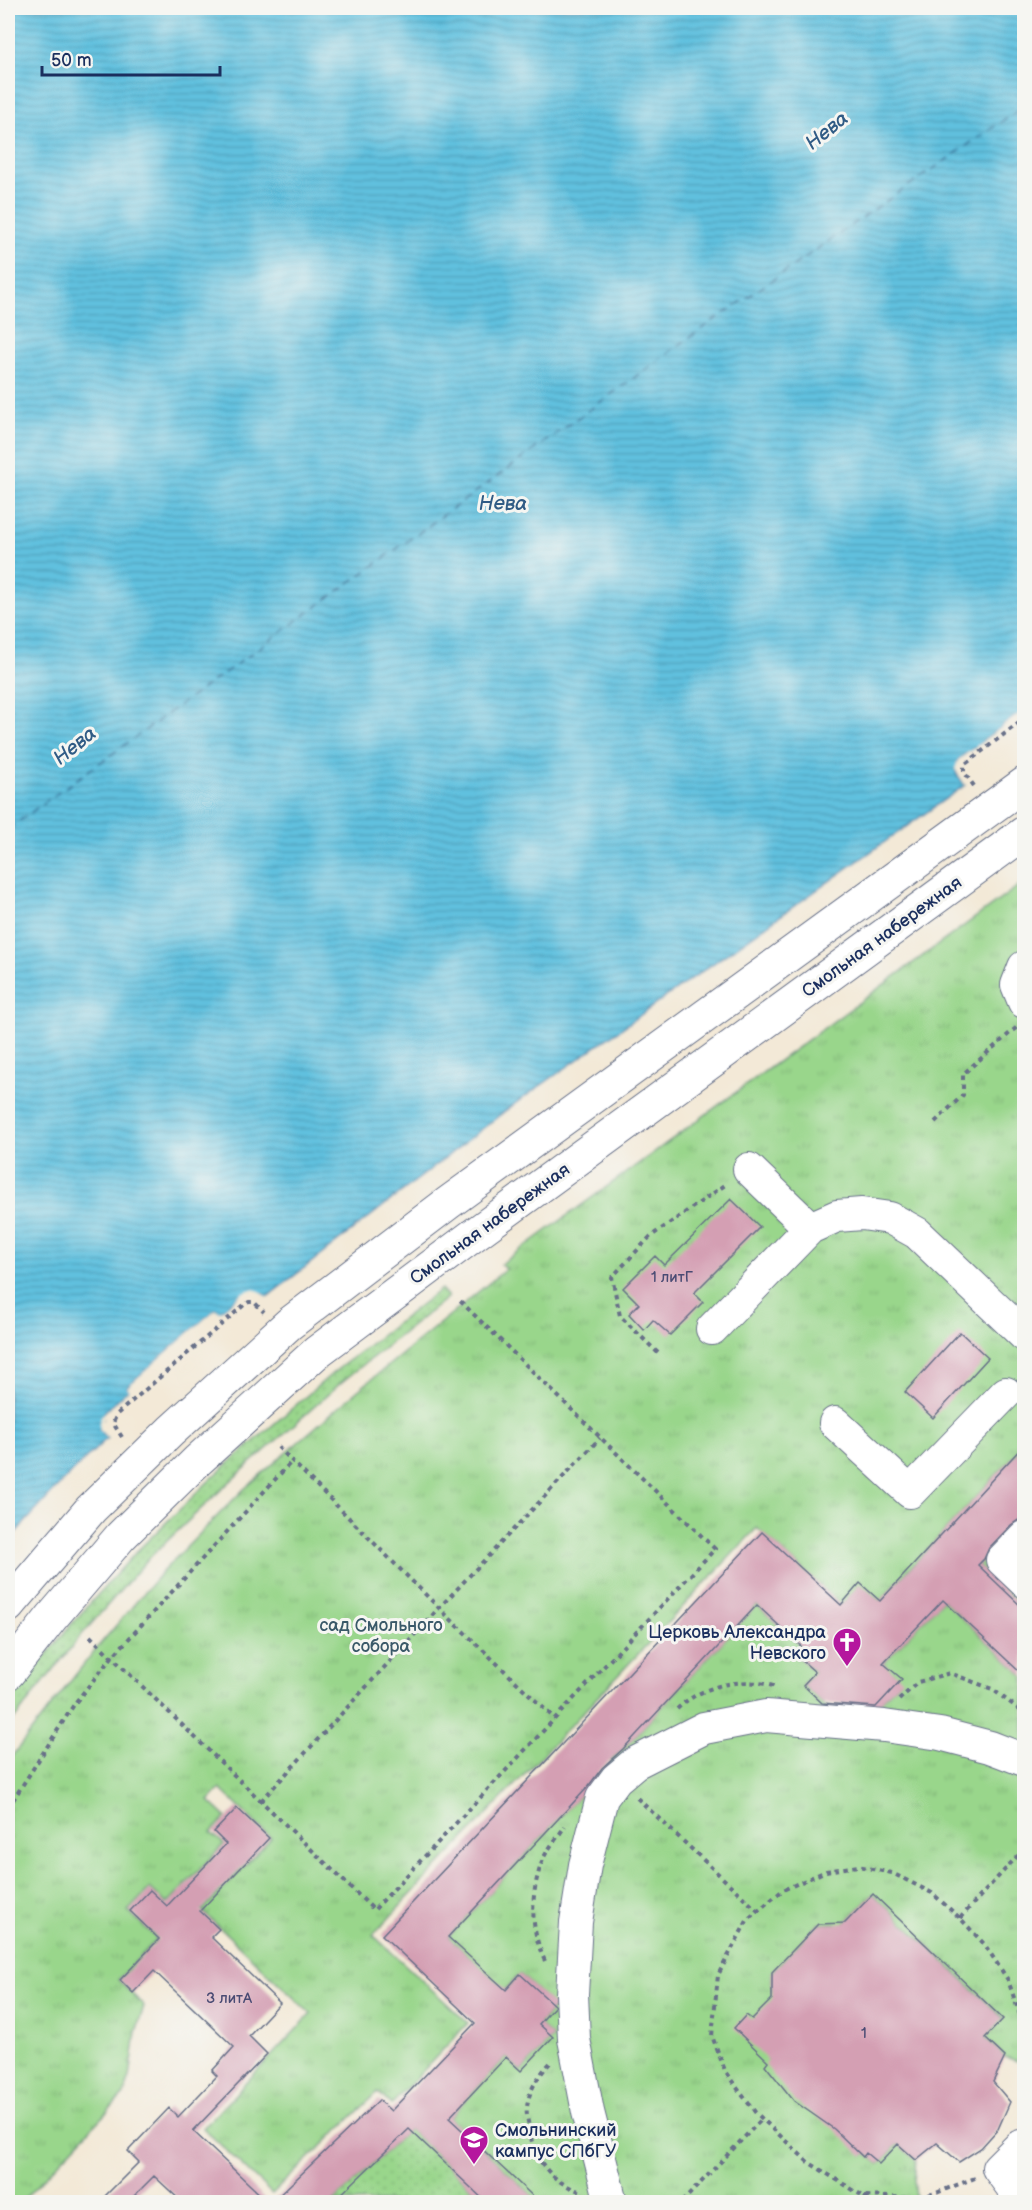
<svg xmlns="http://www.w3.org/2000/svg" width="1032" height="2210" viewBox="0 0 1032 2210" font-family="'Balsamiq Sans',sans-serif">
<defs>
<pattern id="grass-dots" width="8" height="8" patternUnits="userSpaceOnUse" patternTransform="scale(1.5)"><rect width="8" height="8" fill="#99d68b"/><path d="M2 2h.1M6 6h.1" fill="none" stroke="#83b87a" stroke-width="1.8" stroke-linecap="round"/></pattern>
<pattern id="park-tufts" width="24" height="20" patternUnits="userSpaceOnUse" patternTransform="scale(1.5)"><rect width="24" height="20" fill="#99d68b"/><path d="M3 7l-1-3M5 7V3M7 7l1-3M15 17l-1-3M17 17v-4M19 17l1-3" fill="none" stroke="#83b87a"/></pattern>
<pattern id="water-rules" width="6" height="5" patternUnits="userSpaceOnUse" patternTransform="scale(1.5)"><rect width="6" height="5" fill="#60c1df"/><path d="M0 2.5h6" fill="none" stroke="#4e9db8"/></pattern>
</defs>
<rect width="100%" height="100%" fill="#f6f6f2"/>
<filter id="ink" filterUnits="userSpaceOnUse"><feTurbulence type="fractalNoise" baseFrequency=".0167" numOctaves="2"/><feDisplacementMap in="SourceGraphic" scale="12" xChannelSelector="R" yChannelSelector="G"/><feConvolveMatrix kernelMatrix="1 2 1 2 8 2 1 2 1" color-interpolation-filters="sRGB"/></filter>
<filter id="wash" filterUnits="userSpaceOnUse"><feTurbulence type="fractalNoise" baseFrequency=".008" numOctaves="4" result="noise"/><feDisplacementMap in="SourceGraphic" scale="24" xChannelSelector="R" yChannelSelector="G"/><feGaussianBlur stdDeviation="1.35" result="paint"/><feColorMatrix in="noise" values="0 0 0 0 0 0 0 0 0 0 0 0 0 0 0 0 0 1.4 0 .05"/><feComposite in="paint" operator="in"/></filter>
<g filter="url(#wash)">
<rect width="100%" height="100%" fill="#f3e9d7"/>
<path fill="url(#grass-dots)" stroke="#5a8274" stroke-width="1.5" d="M441 1289 448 1297 343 1381 224 1487 147 1560 78 1639 8 1727V1704L67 1629 138 1550 214 1476 334 1372Z
M988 1555 1024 1591V1609L978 1565Z
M409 2129 486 2202H333Z"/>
<path fill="url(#park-tufts)" stroke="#5a8274" stroke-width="1.5" d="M1024 882V1445L880 1601 860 1584 841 1605 757 1528 373 1935 468 2023 391 2105 378 2092 272 2194 203 2128 311 2014 202 1911 271 1838 220 1789 209 1801 226 1817 211 1833 224 1844 167 1904 150 1888 128 1911 157 1939 118 1980 144 2006 136 2032 130 2077 124 2094 21 2202H8V1761L95 1650 161 1573 244 1489 356 1392 506 1269 501 1264Z
M943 1600 1024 1676V2063L1005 2057 985 2038 1003 2018 873 1894 840 1928 835 1923 818 1924 772 1972V1990L777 1994 768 2061 863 2156 866 2153 879 2164 898 2144 916 2160 914 2181 917 2202H539L449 2118 506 2057 521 2071 553 2037 539 2024 555 2007 520 1974 505 1990 448 1937 757 1605 805 1650 798 1657 815 1672 803 1685 837 1717 848 1706 864 1720 901 1680 883 1663Z"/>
<path fill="url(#water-rules)" stroke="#3e789e" stroke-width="1.5" d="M8 8H1024V710L958 760 956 773 965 785 509 1108 267 1297C247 1282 234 1300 219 1313L216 1309 127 1387 129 1390 105 1411 100 1430 107 1438 63 1481 8 1541Z"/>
<path fill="#f3e9d7" d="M1024 710V714L961 762 958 768 967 783 965 785 955 769 958 760Z
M252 1289 260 1291 267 1297 265 1299 252 1292 244 1295 221 1315 216 1313 131 1387 132 1392 103 1418V1428L109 1436 107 1438 100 1430 99 1423 101 1416 129 1390 127 1387 216 1309 220 1312 243 1292Z"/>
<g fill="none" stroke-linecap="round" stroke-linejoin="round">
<path stroke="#305b85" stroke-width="1.5" stroke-dasharray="8 6" stroke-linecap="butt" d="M8 829 703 328 1024 106"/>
</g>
<g id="blocks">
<path fill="#d49fb3" d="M731 1199 760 1227 694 1293 703 1302 670 1335 653 1320 644 1330 629 1314 639 1304 623 1288 655 1256 664 1265Z
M960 1332 988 1358 933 1418 905 1392Z
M1024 1445V1516L1011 1525 989 1548 984 1559 978 1565 1024 1609V1676L943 1600 883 1663 902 1679 876 1707 822 1703 803 1685 815 1672 798 1657 805 1650 757 1605 623 1749 602 1768 587 1788 448 1937 506 1990 520 1974 555 2006 539 2024 553 2037 521 2071 506 2057 449 2118 539 2202H486L409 2129 333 2202H272L379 2100 391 2111 475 2023 382 1935 762 1532 841 1605 860 1583 880 1601Z
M237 1808 269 1838 200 1911 219 1929 211 1937 280 2003 249 2036 267 2054 193 2131 268 2202H182L154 2176 128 2202H99L139 2162 128 2151 169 2108 178 2117 217 2076 212 2071 234 2047 154 1971 133 1993 120 1980 159 1939 130 1911 150 1890 167 1906 226 1844 214 1832Z
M873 1894 1003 2019 985 2038 1005 2057 993 2082 1010 2102 998 2129 981 2148 959 2162 937 2143 916 2160 898 2144 879 2164 866 2153 863 2157 834 2129 794 2101 765 2065 768 2061 734 2028 746 2015 752 2019 772 1999V1972L818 1924 845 1923Z"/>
</g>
</g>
<g filter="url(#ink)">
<use href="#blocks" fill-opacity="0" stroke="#677088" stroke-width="1.5"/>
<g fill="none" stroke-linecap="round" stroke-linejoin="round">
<g stroke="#677088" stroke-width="34">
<path id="minor" d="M1024 967 1017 985 1024 1002
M749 1169 810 1228
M712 1329 810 1228 837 1216 862 1214 890 1218 917 1233 1024 1335
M835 1423 910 1492 1006 1393
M1024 1537 1002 1560 1024 1581
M611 2202 588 2112 574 2039 572 1994 576 1922 585 1865 602 1798 616 1779 635 1763 704 1728 766 1716 884 1726 940 1734 990 1747 1024 1760
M1023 2202 998 2168 1020 2146 1024 2148"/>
</g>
<g stroke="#677088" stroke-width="35">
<path id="major" d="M8 1606 91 1509 171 1431 289 1324 448 1203 1024 784
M8 1673 52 1617 121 1536 197 1461 317 1352 475 1234 1024 833"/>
</g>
<path stroke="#677088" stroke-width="4" stroke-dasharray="4.5 4.5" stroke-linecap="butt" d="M974 786 964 772V765L1024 719
M935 1122 963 1095V1074L1017 1027
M658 1353 620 1316 612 1277 651 1236 728 1183
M122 1437 113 1423 117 1414 244 1305 249 1302H254L264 1312
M278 1447 439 1608 555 1719
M90 1636 374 1910 715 1549 458 1299
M899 1700 918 1682 950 1673 992 1689 1024 1713
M677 1709C702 1685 743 1676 776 1687
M637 1798 758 1911
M261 1801 439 1608 600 1438
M8 1808 75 1703 112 1657 293 1460
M960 1918 1024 1849
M545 1961C529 1928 530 1891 544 1857 549 1847 559 1836 565 1826
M550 2063C539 2075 528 2091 527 2108 526 2114 528 2121 529 2127 533 2158 550 2182 582 2192
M975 2178 936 2193 916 2198 863 2196 808 2162 755 2112 726 2073 712 2036 718 1975 748 1919 783 1890 826 1871 858 1866 892 1873 932 1893 960 1918 985 1945 1008 1980 1024 2027
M864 2196 871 2202
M682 2202 762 2119"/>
<use href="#minor" stroke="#fff" stroke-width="32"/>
<use href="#major" stroke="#fff" stroke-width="33"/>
</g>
</g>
<defs>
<g id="church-pin" transform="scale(1.5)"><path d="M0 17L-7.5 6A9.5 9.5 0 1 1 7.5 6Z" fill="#b5179e" stroke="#f6f6f2"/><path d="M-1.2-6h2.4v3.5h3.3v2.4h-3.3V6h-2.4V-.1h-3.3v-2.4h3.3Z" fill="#fff"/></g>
<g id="school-pin" transform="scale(1.5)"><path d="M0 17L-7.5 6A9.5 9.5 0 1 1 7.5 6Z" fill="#b5179e" stroke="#f6f6f2"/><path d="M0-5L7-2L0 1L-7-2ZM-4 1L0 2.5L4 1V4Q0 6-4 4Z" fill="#fff"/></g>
</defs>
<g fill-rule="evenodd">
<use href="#church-pin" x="847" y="1642"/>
<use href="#school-pin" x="474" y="2140"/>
</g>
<g text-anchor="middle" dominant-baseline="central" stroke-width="6" stroke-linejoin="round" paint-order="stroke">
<g font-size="15" fill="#494b73">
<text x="672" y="1277">1 литГ</text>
<text x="229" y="1998">3 литА</text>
<text x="864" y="2033">1</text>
</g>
<g font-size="18" fill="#1b2f5e" stroke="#f6f6f2">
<text transform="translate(882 937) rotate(-36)">Смольная набережная</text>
<text transform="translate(490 1224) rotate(-36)">Смольная набережная</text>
</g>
<g font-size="18" fill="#3a5969" stroke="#f6f6f2">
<text x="381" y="1625">сад Смольного<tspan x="381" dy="21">собора</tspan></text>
</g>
<g font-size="18" fill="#1b2f5e" stroke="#f6f6f2" text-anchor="end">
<text x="826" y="1632">Церковь Александра<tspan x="826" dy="21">Невского</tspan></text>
<text x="495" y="2130" text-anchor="start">Смольнинский<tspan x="495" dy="21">кампус СПбГУ</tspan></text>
</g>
<g font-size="20" font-style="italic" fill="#305b85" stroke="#f6f6f2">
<text transform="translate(827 131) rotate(-39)">Нева</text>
<text x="503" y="504">Нева</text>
<text transform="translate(75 746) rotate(-39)">Нева</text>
</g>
</g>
<rect width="1032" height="2210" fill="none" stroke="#f6f6f2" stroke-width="30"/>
<path d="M42 66v9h178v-9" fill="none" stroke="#1b2f5e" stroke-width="3"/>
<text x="51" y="66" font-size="18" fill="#1b2f5e" stroke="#f6f6f2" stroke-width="4.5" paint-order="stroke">50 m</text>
</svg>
